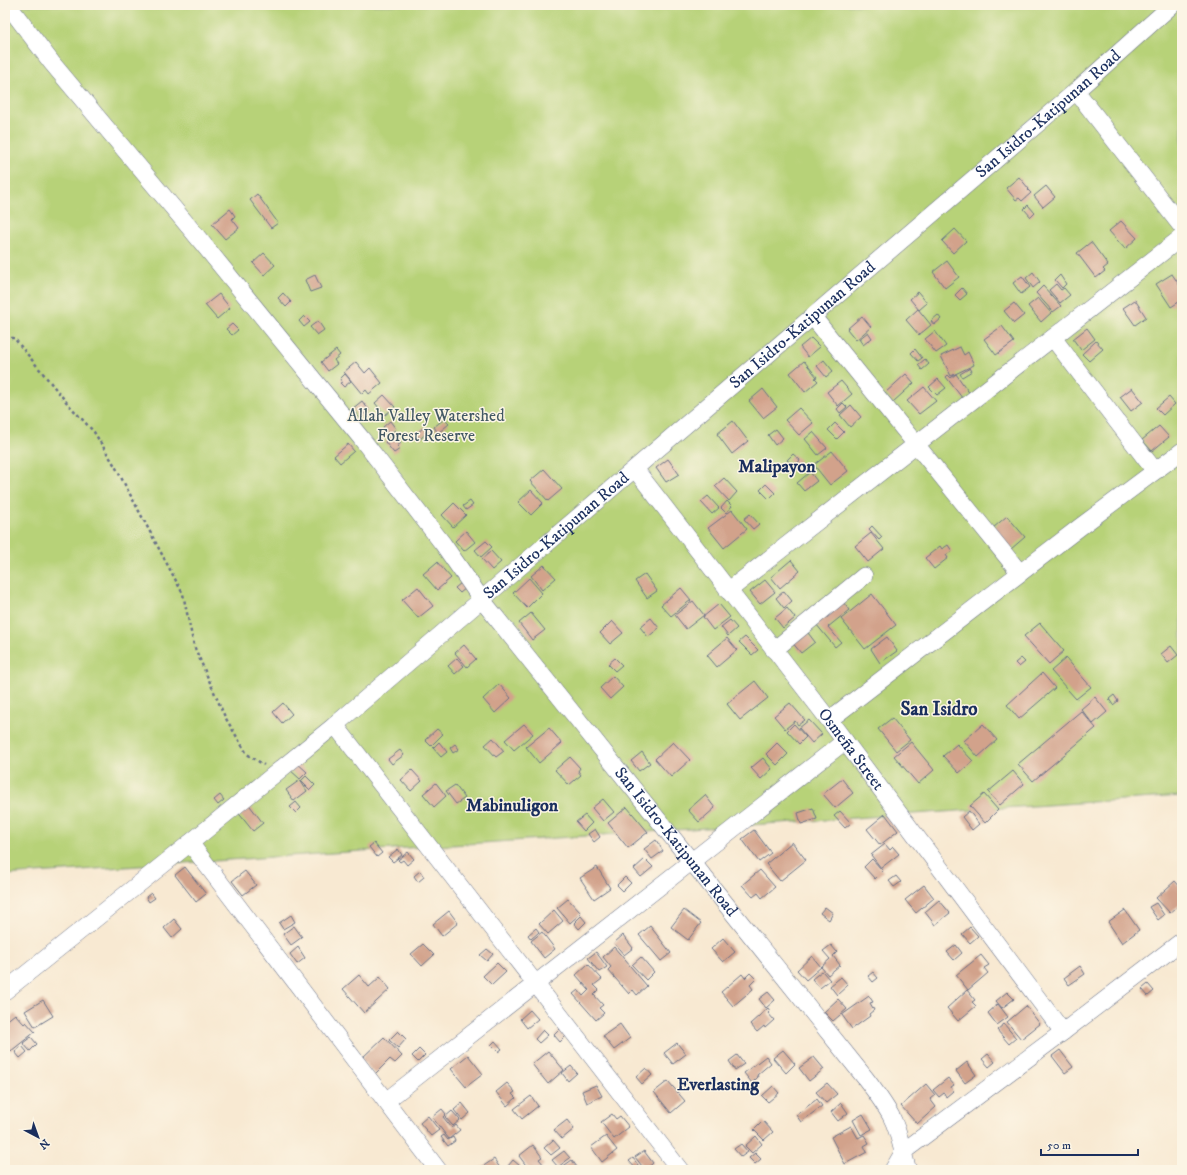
<svg xmlns="http://www.w3.org/2000/svg" width="1187" height="1175" viewBox="0 0 1187 1175" font-family="'IM FELL DW Pica',serif">
<rect width="100%" height="100%" fill="#fcf5e5"/>
<filter id="ink" filterUnits="userSpaceOnUse"><feTurbulence type="fractalNoise" baseFrequency=".025" numOctaves="2"/><feDisplacementMap in="SourceGraphic" scale="8" xChannelSelector="R" yChannelSelector="G"/><feConvolveMatrix kernelMatrix="1 2 1 2 8 2 1 2 1" color-interpolation-filters="sRGB"/></filter>
<filter id="wash" filterUnits="userSpaceOnUse"><feTurbulence type="fractalNoise" baseFrequency=".012" numOctaves="4" result="noise"/><feDisplacementMap in="SourceGraphic" scale="16" xChannelSelector="R" yChannelSelector="G"/><feGaussianBlur stdDeviation="0.9" result="paint"/><feColorMatrix in="noise" values="0 0 0 0 0 0 0 0 0 0 0 0 0 0 0 0 0 1.4 0 .05"/><feComposite in="paint" operator="in"/></filter>
<g filter="url(#wash)">
<rect width="100%" height="100%" fill="#f8e9d2"/>
<path fill="#b7d278" stroke="#69806b" d="M5 5H1182V796L5 875Z"/>
<g id="blocks">
<path fill="#d2a28b" d="M1019 177 1029 189 1028 190 1031 193 1022 201 1019 198 1016 200 1006 188Z
M1046 186 1055 197 1043 207 1034 196Z
M257 194 278 223 271 228 250 200Z
M1028 205 1035 213 1031 217 1024 209Z
M230 209 235 216 232 219 239 228 225 239 212 224Z
M1121 221 1137 238 1125 249 1109 231Z
M955 229 966 241 953 253 942 241Z
M1091 242 1108 265 1103 269 1105 271 1096 278 1077 253Z
M264 253 275 265 264 275 253 263Z
M947 261 959 277 945 288 933 272Z
M1033 272 1040 282 1033 288 1026 278Z
M1172 274 1182 289V300L1171 307 1156 284Z
M315 275 321 288 310 292 305 280Z
M1060 275 1066 284 1062 288 1055 280Z
M1022 276 1030 287 1021 294 1013 283Z
M1056 284 1061 290 1064 288 1070 295 1060 303 1049 290Z
M1043 286 1061 306 1053 312 1036 293Z
M962 288 967 294 960 300 955 295Z
M918 292 927 303 919 310 910 299Z
M283 293 291 302 286 307 278 298Z
M219 294 230 308 217 319 205 305Z
M1038 298 1051 313 1041 322 1028 306Z
M1135 300 1146 317 1135 325 1123 308Z
M1014 303 1024 315 1014 323 1004 311Z
M918 309 931 325 919 335 906 320Z
M938 315 941 319 934 325 931 321Z
M304 316 310 322 304 327 299 321Z
M862 316 871 327 856 340 847 329Z
M318 321 324 330 317 335 310 327Z
M232 324 238 330 232 335 226 329Z
M1002 326 1014 342 996 355 984 339Z
M1087 328 1095 339 1081 350 1073 339Z
M935 331 946 346 936 353 925 339Z
M868 332 872 338 863 345 859 339Z
M811 338 820 347 808 357 800 347Z
M1096 341 1103 349 1089 361 1082 354Z
M960 347 964 355 968 352 974 365 951 376 941 356Z
M915 349 922 358 918 361 911 353Z
M336 350 340 355 334 360 337 364 328 371 321 362Z
M925 359 929 364 922 370 918 365Z
M824 360 833 371 826 377 817 366Z
M804 361 817 377 815 378 818 381 805 392 790 373Z
M356 362 365 373 370 368 382 383 369 394 366 390 362 394 344 372Z
M970 368 972 371 962 377 960 374Z
M345 374 351 381 344 387 340 383 342 382 340 379Z
M906 374 914 383 893 402 885 393Z
M956 374 970 394 963 399 946 377 948 375 951 378Z
M938 379 946 388 937 395 929 387Z
M841 381 852 394 838 406 827 392Z
M924 387 936 401 919 414 907 401Z
M1132 388 1143 402 1131 411 1120 397Z
M763 389 777 407 763 418 749 401Z
M384 395 395 407 385 415 375 403Z
M1169 397 1175 404 1163 415 1156 408Z
M362 401 369 410 359 418 352 409Z
M843 403 847 407 840 413 837 409Z
M851 405 861 417 850 427 840 415Z
M799 408 813 423 799 435 785 420Z
M444 419 449 424 438 433 434 427Z
M390 421 396 429 389 435 383 427Z
M733 421 748 441 732 454 717 434Z
M835 423 844 432 837 439 828 430Z
M1159 426 1169 437 1152 451 1142 440Z
M424 427 428 432 420 439 416 434Z
M776 429 783 438 775 445 768 435Z
M813 432 827 448 818 455 805 439Z
M394 434 401 443 397 446 400 449 394 453 385 442Z
M348 444 354 451 340 463 334 456Z
M832 451 848 471 830 485 814 465Z
M793 454 800 460 795 467 787 460Z
M668 459 679 474 666 482 656 468Z
M544 469 562 489 548 501 530 481Z
M810 472 817 481 804 491 797 483Z
M724 478 737 492 729 501 715 486Z
M766 484 775 493 769 499 760 490Z
M531 490 543 503 531 515 518 502Z
M708 496 719 508 712 514 701 502Z
M470 501 473 505 466 510 463 506Z
M727 501 732 506 726 513 721 508Z
M454 503 466 515 453 527 442 515Z
M732 510 747 529 724 548 708 528Z
M750 514 759 524 753 529 744 519Z
M1007 516 1025 537 1011 549 993 528Z
M872 526 882 537 879 540 869 529Z
M466 531 475 542 464 551 455 541Z
M871 533 884 549 868 562 855 546Z
M486 541 492 547 481 557 475 550Z
M948 545 952 551 946 555 948 558 934 569 925 558 940 546 942 549Z
M491 551 501 562 492 570 482 559Z
M791 560 800 571 780 588 771 577Z
M437 562 451 578 437 590 423 574Z
M544 565 556 578 542 590 531 576Z
M645 574 657 591 647 598 635 581Z
M529 578 542 593 527 608 513 593Z
M765 580 775 592 760 604 750 592Z
M461 583 466 588 460 593 455 588Z
M418 587 433 606 418 618 402 600Z
M681 588 691 600 671 616 661 605Z
M784 591 792 601 784 608 776 598Z
M872 594 896 625 865 649 841 619Z
M693 601 704 615 686 629 675 615Z
M843 602 849 610 828 627 841 642 835 647 816 624Z
M719 604 730 617 713 630 703 617Z
M787 608 795 618 783 628 775 618Z
M531 613 545 630 532 640 519 623Z
M651 618 659 628 648 637 640 627Z
M730 620 737 628 728 636 721 627Z
M612 621 623 633 610 644 600 633Z
M1040 623 1064 651 1049 664 1024 636Z
M805 629 815 642 801 653 791 641Z
M745 637 758 650 752 655 739 642Z
M887 637 897 651 880 663 871 649Z
M727 638 737 650 717 667 707 655Z
M464 645 476 659 467 667 455 653Z
M1171 646 1178 655 1168 663 1161 654Z
M457 658 464 666 455 674 448 666Z
M615 658 622 665 615 671 608 664Z
M1021 658 1025 662 1019 667 1015 663Z
M1066 658 1091 687 1076 699 1051 671Z
M1042 673 1055 688 1019 719 1007 705Z
M613 676 623 687 610 699 600 688Z
M755 681 768 698 740 720 727 704Z
M499 684 511 698 495 713 483 699Z
M1114 695 1118 701 1113 705 1109 699Z
M1095 697 1107 712 1093 724 1081 709Z
M283 703 292 714 282 723 273 712Z
M790 703 805 720 798 725 795 721 785 729 774 716Z
M1081 711 1096 728 1033 781 1018 764Z
M892 718 910 740 896 751 878 729Z
M809 720 822 734 812 743 799 728Z
M524 724 533 734 514 750 505 740Z
M794 724 806 737 799 744 787 731Z
M983 724 997 740 978 757 964 741Z
M549 728 562 743 539 763 526 747Z
M437 729 443 734 431 746 425 740Z
M493 738 504 751 496 757 485 745Z
M439 742 447 752 441 757 433 748Z
M673 742 690 760 671 777 655 759Z
M911 742 934 770 918 784 894 756Z
M777 743 788 754 777 765 766 754Z
M455 744 459 749 453 753 450 748Z
M957 744 973 761 959 773 943 756Z
M400 750 404 755 392 764 388 759Z
M642 752 650 763 639 771 631 761Z
M570 757 580 768 578 771 581 775 569 785 555 770Z
M763 758 772 769 761 779 751 768Z
M296 762 307 772 300 779 289 769Z
M412 770 422 781 411 791 401 780Z
M1013 771 1024 784 1000 805 988 792Z
M306 776 315 785 310 790 301 781Z
M842 779 853 793 835 808 823 794Z
M300 780 307 791 294 801 286 790Z
M436 783 446 796 434 807 423 794Z
M455 785 465 798 456 804 446 791Z
M984 794 998 810 985 823 970 806Z
M220 795 224 800 218 805 214 800Z
M705 795 715 808 699 822 688 810Z
M603 799 614 812 603 821 592 808Z
M247 802 263 823 253 831 236 810Z
M296 802 301 808 296 813 290 807Z
M627 807 648 832 628 848 608 823Z
M813 808 817 819 801 824 798 813Z
M840 811 851 823 845 828 834 816Z
M969 811 979 824 972 830 962 817Z
M885 814 898 831 880 845 867 829Z
M585 815 592 823 584 831 576 822Z
M595 829 600 837 594 842 588 834Z
M754 830 771 853 759 862 742 839Z
M656 840 663 851 652 859 644 849Z
M792 842 806 860 780 881 766 864Z
M374 843 382 853 377 857 369 847Z
M885 844 890 850 893 847 899 854 881 868 871 855Z
M398 849 402 855 393 862 388 857Z
M408 852 414 859 407 865 403 860 400 862 398 860Z
M645 859 653 867 641 877 634 869Z
M872 859 883 871 875 879 864 867Z
M185 867 206 894 196 902 175 875Z
M597 867 610 888 594 899 580 878Z
M760 870 775 887 762 898 758 893 753 897 742 885Z
M245 871 256 885 243 895 232 881Z
M420 871 424 877 418 882 414 876Z
M896 876 901 882 894 887 889 881Z
M625 877 631 883 623 891 617 885Z
M1175 881 1182 889V903L1170 913 1156 898Z
M924 885 934 898 916 913 905 900Z
M151 893 155 898 149 902 146 897Z
M568 899 581 913 570 923 557 908Z
M939 900 950 913 935 925 925 912Z
M1156 903 1164 915 1158 920 1149 907Z
M825 907 833 913 829 920 820 913Z
M554 910 563 921 548 934 539 924Z
M684 910 701 923 688 940 671 927Z
M1125 910 1139 930 1122 943 1108 922Z
M449 911 458 923 442 936 433 924Z
M291 915 295 922 283 929 279 923Z
M581 916 586 922 579 929 574 923Z
M174 919 182 929 172 938 164 928Z
M294 926 302 937 291 945 283 934Z
M650 926 671 953 661 961 639 935Z
M970 927 978 936 970 943 962 934Z
M536 928 539 932 531 939 528 935Z
M542 932 555 949 544 958 531 941Z
M623 935 633 948 624 955 614 943Z
M723 938 735 952 723 962 711 949Z
M423 944 434 955 422 966 411 954Z
M831 945 837 952 833 956 840 965 828 975 821 967 830 959 823 951Z
M956 945 962 953 954 960 947 952Z
M298 947 305 958 297 964 290 954Z
M614 947 647 986 637 995 633 990 629 994 608 970 611 967 603 957Z
M487 949 493 954 487 961 480 955Z
M596 952 607 967 599 972 588 958Z
M981 955 989 965 984 968 988 973 968 990 956 975Z
M812 956 821 967 806 980 797 970Z
M641 957 654 972 646 980 632 965Z
M497 963 506 972 492 985 483 976Z
M588 964 602 979 594 985 599 990 594 995 603 1005 599 1008 604 1013 596 1020 573 994 578 990 583 996 589 990 576 975Z
M1080 966 1085 974 1069 985 1064 978Z
M822 971 830 980 820 988 812 979Z
M873 972 878 978 873 982 868 976Z
M750 973 756 979 750 985 753 989 733 1006 721 992 742 974 745 978Z
M359 975 369 987 380 977 390 989 364 1013 343 989Z
M841 977 848 985 837 995 830 986Z
M1148 984 1154 991 1148 996 1142 989Z
M967 990 975 1000 972 1002 976 1006 958 1021 947 1008Z
M768 992 775 1000 766 1008 759 999Z
M1007 992 1014 999 1002 1008 996 1001Z
M869 996 873 1002 870 1003 874 1010 869 1014 870 1016 852 1029 842 1015Z
M838 999 847 1009 833 1021 824 1012Z
M43 1000 53 1016 35 1027 25 1011Z
M998 1004 1008 1017 997 1025 988 1013Z
M1026 1006 1040 1024 1021 1039 1007 1022Z
M768 1008 770 1011 768 1013 774 1020 765 1028 764 1026 757 1032 750 1024Z
M530 1010 538 1019 527 1028 520 1019Z
M15 1014 24 1024 26 1022 35 1032 11 1051 5 1043V1022Z
M620 1024 630 1038 614 1050 603 1036Z
M1004 1024 1016 1038 1009 1044 997 1030Z
M561 1028 567 1035 560 1042 554 1035Z
M543 1030 548 1035 539 1043 535 1039Z
M398 1031 406 1039 398 1048 389 1040Z
M31 1037 37 1044 30 1051 23 1043Z
M384 1037 402 1056 395 1063 390 1059 375 1074 361 1059Z
M495 1041 502 1049 498 1052 491 1045Z
M677 1043 686 1054 673 1064 664 1053Z
M22 1046 27 1052 20 1058 15 1052Z
M419 1049 425 1055 418 1062 412 1056Z
M783 1050 795 1064 786 1073 773 1058Z
M1060 1050 1073 1067 1065 1073 1052 1056Z
M548 1051 564 1070 548 1084 532 1064Z
M988 1054 995 1062 989 1067 982 1059Z
M468 1055 483 1074 466 1087 451 1069Z
M737 1055 744 1064 735 1070 729 1061Z
M766 1056 771 1063 757 1075 758 1077 752 1083 744 1073Z
M814 1057 824 1069 809 1081 799 1068Z
M967 1062 976 1075 965 1083 956 1071Z
M571 1066 577 1073 568 1081 562 1073Z
M646 1068 652 1075 642 1084 636 1077Z
M948 1078 954 1085 951 1087 953 1091 946 1097 944 1093 939 1097 933 1090Z
M668 1081 685 1101 671 1113 654 1092Z
M507 1083 515 1092 512 1094 516 1098 507 1106 496 1092Z
M827 1083 837 1094 826 1103 816 1092Z
M926 1084 935 1095 930 1099 936 1107 917 1124 901 1106Z
M596 1085 602 1096 587 1103 582 1091Z
M773 1086 779 1093 768 1102 762 1096Z
M531 1096 538 1106 522 1119 514 1109Z
M817 1099 822 1106 801 1122 796 1115Z
M462 1103 470 1113 462 1120 454 1110Z
M841 1103 848 1113 838 1121 831 1112Z
M442 1109 446 1114 443 1117 452 1128 456 1125 460 1130 449 1139 432 1117Z
M452 1111 460 1120 453 1126 445 1117Z
M612 1114 616 1119 620 1116 629 1127 614 1139 601 1122Z
M863 1114 872 1129 861 1135 853 1120Z
M428 1116 439 1130 431 1136 420 1123Z
M567 1120 574 1129 562 1139 554 1130Z
M763 1121 773 1132 764 1140 754 1130Z
M851 1126 858 1138 864 1135 869 1143 864 1146 867 1152 845 1164 831 1137Z
M444 1135 448 1140 453 1137 455 1141 448 1146 441 1137Z
M606 1136 617 1150 602 1162 591 1147Z
M756 1136 762 1144 752 1153 745 1146Z
M553 1140 560 1148 551 1155 544 1148Z
M741 1144 748 1152 741 1157 734 1149Z
M533 1145 542 1157 539 1159 544 1165 538 1170H530L528 1168 533 1164 528 1168 519 1156Z
M564 1151 570 1158 558 1167 552 1160Z
M644 1151 653 1163 645 1170 635 1157Z
M755 1153 761 1159 755 1164 749 1158Z
M633 1158 640 1168 637 1170 629 1161Z
M494 1159 500 1168 498 1170H480L479 1169Z
M513 1160 520 1166 517 1170H513L508 1166Z
M572 1160 579 1170H564L562 1167Z"/>
</g>
</g>
<g filter="url(#ink)">
<use href="#blocks" fill-opacity="0" stroke="#687087" stroke-width="1"/>
<g fill="none" stroke-linecap="round" stroke-linejoin="round">
<g stroke="#687087" stroke-width="18">
<g id="minor">
<path id="s1" d="M8 5 52 63 195 234 361 438 443 544 482 600 866 1079C875 1091 884 1103 891 1116 900 1133 902 1152 908 1170"/>
<path d="M1076 91 1182 227"/>
<path d="M813 317 1020 573"/>
<path d="M1053 338 1155 471"/>
<path id="s2" d="M635 469 829 720 1063 1032"/>
<path d="M728 591 1182 237"/>
<path d="M774 650 864 576"/>
<path d="M829 720 1080 527 1182 451"/>
<path d="M335 725 680 1170"/>
<path d="M190 843 438 1170"/>
<path id="s3" d="M5 991 190 843 335 725 1076 91 1172 5"/>
<path d="M386 1101 845 741"/>
<path d="M893 1170 904 1151 1063 1032 1182 941"/>
</g>
</g>
<path stroke="#687087" stroke-width="2.5" stroke-dasharray="3 3" stroke-linecap="butt" d="M5 338H14L68 404 94 432 115 466 183 594 194 646 225 717 247 754 264 765"/>
<use href="#minor" stroke="#fff" stroke-width="17"/>
</g>
</g>
<g text-anchor="middle" dominant-baseline="central" stroke-width="3" stroke-linejoin="round" paint-order="stroke">
<g font-size="17" fill="#1b2f5e" stroke="#fcf5e5">
<text stroke="none"><textPath href="#s3" startOffset="1363">San Isidro-Katipunan Road</textPath></text>
<text stroke="none"><textPath href="#s3" startOffset="1039">San Isidro-Katipunan Road</textPath></text>
<text stroke="none"><textPath href="#s3" startOffset="715">San Isidro-Katipunan Road</textPath></text>
<text stroke="none"><textPath href="#s2" startOffset="354">Osmeña Street</textPath></text>
<text stroke="none"><textPath href="#s1" startOffset="1071">San Isidro-Katipunan Road</textPath></text>
</g>
<g font-size="17" fill="#425864" stroke="#fcf5e5">
<text x="426" y="416">Allah Valley Watershed<tspan x="426" dy="20">Forest Reserve</tspan></text>
</g>
<g font-size="18" font-weight="bold" fill="#1b2f5e" stroke="#fcf5e5">
<text x="777" y="467">Malipayon</text>
<text x="512" y="806">Mabinuligon</text>
<text x="718" y="1085">Everlasting</text>
</g>
<g font-size="19" font-weight="bold" fill="#1b2f5e" stroke="#fcf5e5">
<text x="939" y="709">San Isidro</text>
</g>
</g>
<rect width="1187" height="1175" fill="none" stroke="#fcf5e5" stroke-width="20"/>
<g transform="translate(38 1137) rotate(139)" stroke="#fcf5e5" stroke-width="3" paint-order="stroke">
<path d="M0-3L7 15L0 10L-7 15Z" fill="#1b2f5e"/>
<text y="-6" font-size="11" font-weight="bold" text-anchor="middle" fill="#1b2f5e">N</text>
</g>
<path d="M1041 1149v6h97v-6" fill="none" stroke="#1b2f5e" stroke-width="2"/>
<text x="1047" y="1149" font-size="12" fill="#1b2f5e" stroke="#fcf5e5" stroke-width="3" paint-order="stroke">50 m</text>
</svg>
